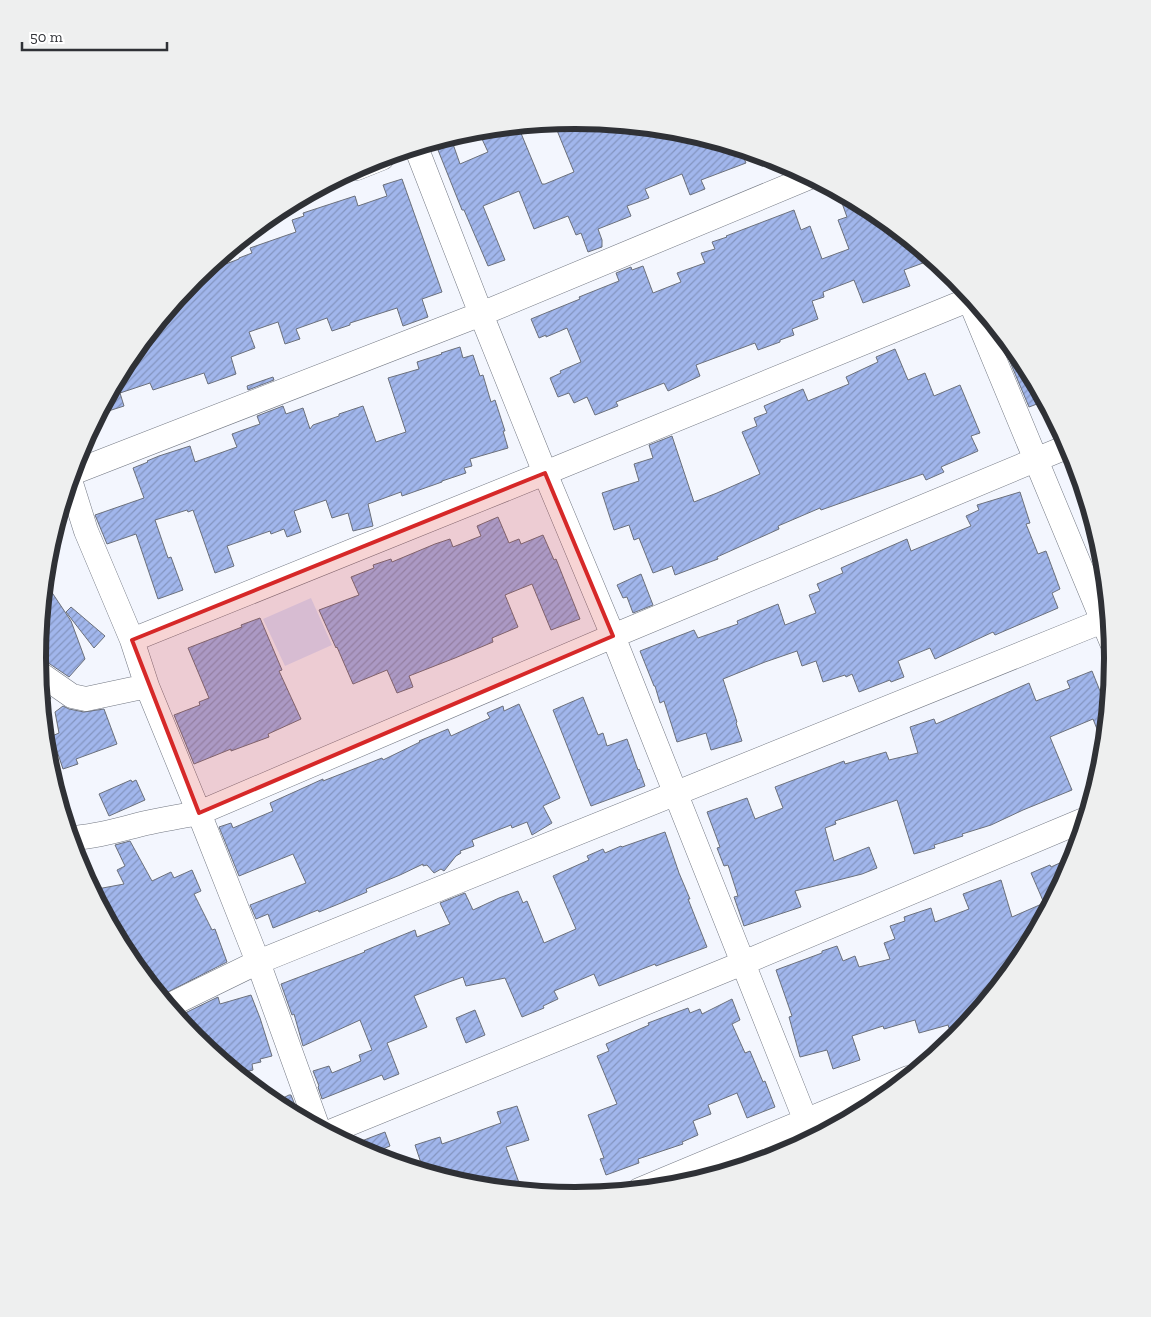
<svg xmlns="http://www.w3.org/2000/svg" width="1151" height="1317" viewBox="0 0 1151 1317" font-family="'Zilla Slab',serif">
<defs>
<pattern id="building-hatch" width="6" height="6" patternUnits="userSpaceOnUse" patternTransform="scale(1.25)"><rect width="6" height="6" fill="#a1b6ec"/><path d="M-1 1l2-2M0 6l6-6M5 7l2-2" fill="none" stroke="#8495c0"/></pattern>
</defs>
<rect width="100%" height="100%" fill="#f3f6fe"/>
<path fill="#d8e2fd" d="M311 598 332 645 285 666 263 619Z"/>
<path fill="url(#building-hatch)" stroke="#6b707b" d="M576 120 681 131 740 149 746 163 701 180 705 189 690 195 682 174 645 189 649 198 627 206 631 216 598 229 602 240V247L588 252 581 233 576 235 568 216 534 229 519 191 483 206 505 260 488 266 464 210H462L438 150 453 144 460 164 488 152 482 139 513 127 518 126 542 184H545L574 172 554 123Z
M402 179 442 292 422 299 428 317 403 326 397 308 350 323V325L332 331 327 318 296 329 300 339 285 344 278 322 249 332 255 348 231 357 236 374 208 384 204 373 153 390 150 383 120 393 124 406 99 414 128 359 195 278 202 273 239 259V258L252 253 250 248 296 232 292 220 304 216 303 213 355 196 358 206 387 196 383 185Z
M838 192 875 211 918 247 923 263 904 270 910 286 863 303 854 280 823 292 824 297 812 301 818 319 792 329 794 335 780 340V342L758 350 755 343 696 365 700 376 668 391 664 383 616 402 618 406 595 415 587 397 574 403 569 393 558 397 550 378 561 373 560 371 581 362 567 328 546 337V335L539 338 531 319 580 299 579 297 619 281 616 273 631 267 632 270 643 266 653 293 681 282 677 273 705 263 701 253 715 249 712 242 727 237 726 236 794 210 801 230 810 226 822 259 849 249 838 220 847 217Z
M1004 336 1023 360 1045 401 1029 407 1000 338Z
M460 347 463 358 473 355 480 376 483 375 491 402 495 400 505 431H503L508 448 470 459 472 466 464 468 466 473 442 481V482L402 496 401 492 368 504 373 526 353 531 348 513 332 518 326 500 294 511 301 532 287 537 284 529 271 534 270 531 227 546 234 566 215 573 193 510 188 512 187 510 155 520 168 558 171 557 183 590 158 599 136 534 107 544 95 515 144 498 133 468 148 462 147 461 159 456 190 446 195 462 237 447 232 434 260 424 257 416 283 406 286 414 303 408 310 429 313 425 339 416V414L363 406 376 442 406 432 388 378 419 369 417 362 442 354 441 353Z
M895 349 908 380 925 373 934 396 960 385 980 433 971 436 978 451 941 467 944 472 926 480 923 474 821 510 820 508 778 526 779 529 717 557 718 559 675 575 672 566 653 573 639 538 634 540 629 525 614 530 602 493 639 481 634 464 653 458 649 445 672 436 694 502 717 493 760 474 742 432 757 426 754 418 767 413 764 406 803 389 808 401 849 384 846 377 878 362 876 357Z
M273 377 274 380 248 390 247 386Z
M1020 492 1030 523 1026 524 1038 554 1046 551 1060 589 1052 593 1058 608 995 635 993 632 935 659 930 648 898 661 904 677 891 682 890 680 859 692 852 674 846 677 845 675 823 682 816 661 802 666 797 651 765 662 723 679 737 722 736 723 742 741 711 750 706 733 677 742 664 701 660 703 655 686H654L640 651 694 630 698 638 738 624 737 621 778 604 785 625 816 613 809 595 820 591 817 584 843 573 841 568 907 539 911 551 971 526 966 516 979 510 977 505Z
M498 517 509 543 519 539 521 544 543 535 554 560 556 559 580 619 551 630 532 584 505 595 518 627 492 638 493 642 455 658 409 676 413 687 397 693 387 670 353 684 337 647 336 648 319 610 359 595 351 577 374 568 373 565 391 559 392 562 435 544 450 539 453 547 481 536 477 526Z
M641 574 653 605 633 613 627 597 623 598 617 585Z
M45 582 71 621 85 659 69 677 47 662 41 659 38 660Z
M71 607 105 636 94 648 66 612Z
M260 618 282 670 279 671 301 719 268 734 269 737 231 751V749L194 764 174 715 200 705 199 702 209 698 188 648 242 627 241 625Z
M1092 671 1108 711 1105 749 1093 719 1050 737 1072 790 1023 810 991 825 962 834 963 836 934 845 935 848 914 854 897 800 835 821 836 824 825 828 834 861 869 847 877 868 862 874 795 891 801 907 744 926 734 897 738 896 728 865 724 866 717 848 720 847 707 812 747 798 755 819 783 808 775 787 844 761 845 764 886 752 889 760 918 753 910 727 934 719 936 724 1029 683 1036 701 1070 688 1067 681Z
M41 691 51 698 42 709Z
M583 697 598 735 603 733 607 746 627 739 638 770 639 769 645 786 591 806 553 710Z
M519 704 560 798 543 806 552 823 532 835 527 822 512 828 511 825 472 840 474 846 460 851 461 853 456 856 444 871 441 869 434 873 427 865 423 866V864L400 875 366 889 367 892 341 903 319 912 318 910 273 928 268 914 256 919 250 905 306 883 293 854 239 876 219 827 231 823 233 828 273 811 270 803 323 779V781L382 758 383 760 420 742 419 741 448 729 451 736 490 718 487 713 503 706 504 711Z
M63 706 69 709 84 712 104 709 117 744 76 759 78 764 63 769 52 736 59 733 55 712Z
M131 780 132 782 136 780 145 800 109 816 99 794Z
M665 832 679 873 690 899H688L707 947 656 966 655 964 599 986 594 974 554 991 558 999 543 1006 544 1008 522 1017 505 978 466 986 463 977 449 982 414 996 427 1027 387 1043 399 1074 384 1080 382 1075 322 1099 318 1087 319 1086 313 1071 329 1066 332 1073 361 1061 359 1055 372 1050 360 1020 303 1046 294 1014 292 1015 281 984 365 952 364 951 415 930 417 937 450 924 440 903 465 893 473 910 499 898 518 891 523 903 527 901 544 943 576 929 553 876 589 860 587 856 603 849 605 853 621 846 622 847Z
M130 841 152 881 171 872 174 878 192 870 201 891 194 894 212 930 215 929 227 962 160 996 144 977 147 976 128 941 120 942 92 890 124 884 117 870 125 866 115 845Z
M1075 856 1072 865 1023 958 998 987 982 994 985 1003 972 1019 949 1028 948 1025 919 1033 915 1020 884 1029 883 1026 852 1036 860 1060 833 1069 827 1050 800 1057 789 1017 792 1016 776 970 822 953V951L837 946 843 961 855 956 859 967 890 959 884 943 895 939 890 926 905 921 904 917 931 908 935 922 969 909 963 894 1001 880 1012 917 1044 903 1031 873 1050 865 1051 867Z
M251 995 260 1018 272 1056 260 1059 261 1062 252 1064 253 1070 238 1074 195 1039 188 1031 183 1014 218 997 220 1004Z
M732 999 740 1020 732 1024 745 1053 750 1051 763 1082 765 1081 775 1107 747 1118 737 1093 708 1105 711 1114 693 1121 698 1135 682 1142 683 1144 638 1159 639 1163 606 1175 600 1159 604 1158 588 1115 617 1104 597 1056 609 1051 606 1044 649 1025 648 1023 688 1008 690 1013 700 1009 702 1014Z
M475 1010 485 1035 466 1043 456 1018Z
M289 1095H291L300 1118 283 1109 279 1100Z
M517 1106 529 1140 506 1147 522 1191 470 1186 424 1172 415 1145 440 1137 442 1144 501 1123 497 1112Z
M385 1132 390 1146 368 1155 351 1145Z"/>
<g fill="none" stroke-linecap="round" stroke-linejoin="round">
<g stroke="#737883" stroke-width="25">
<path id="minor" d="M416 147 481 314 545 473 613 636 813 1139
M357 168 382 158
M965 289 1112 643
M72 473 481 314 810 177
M70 480 86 531 132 640 147 686 199 813 258 962 318 1128
M132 640 545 473 973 298
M39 673 72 696 86 699 147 686
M71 838C97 837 121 829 146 823 164 819 182 816 199 813L613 636 1069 446
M168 1006 258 962 1110 618
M327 1133 743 963 1086 819
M639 1190 908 1078"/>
</g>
<use href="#minor" stroke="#fff" stroke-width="24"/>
</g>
<path fill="#d62828" fill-opacity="0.2" stroke="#d62828" stroke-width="4" stroke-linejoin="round" d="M545 473 613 636 199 813 132 640Z"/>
<path d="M0 0H1151V1317H0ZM46 658a529 529 0 1 1 1058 0a529 529 0 1 1-1058 0Z" fill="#eeefef" fill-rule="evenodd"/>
<path fill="none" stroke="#2f3136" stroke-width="6" d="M46 658a529 529 0 1 1 1058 0a529 529 0 1 1-1058 0Z"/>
<path d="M22 42v8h145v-8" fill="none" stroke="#2f3136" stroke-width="2.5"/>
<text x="30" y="42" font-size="15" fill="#2f3136" stroke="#ffffff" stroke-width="4" paint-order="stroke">50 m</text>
</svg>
